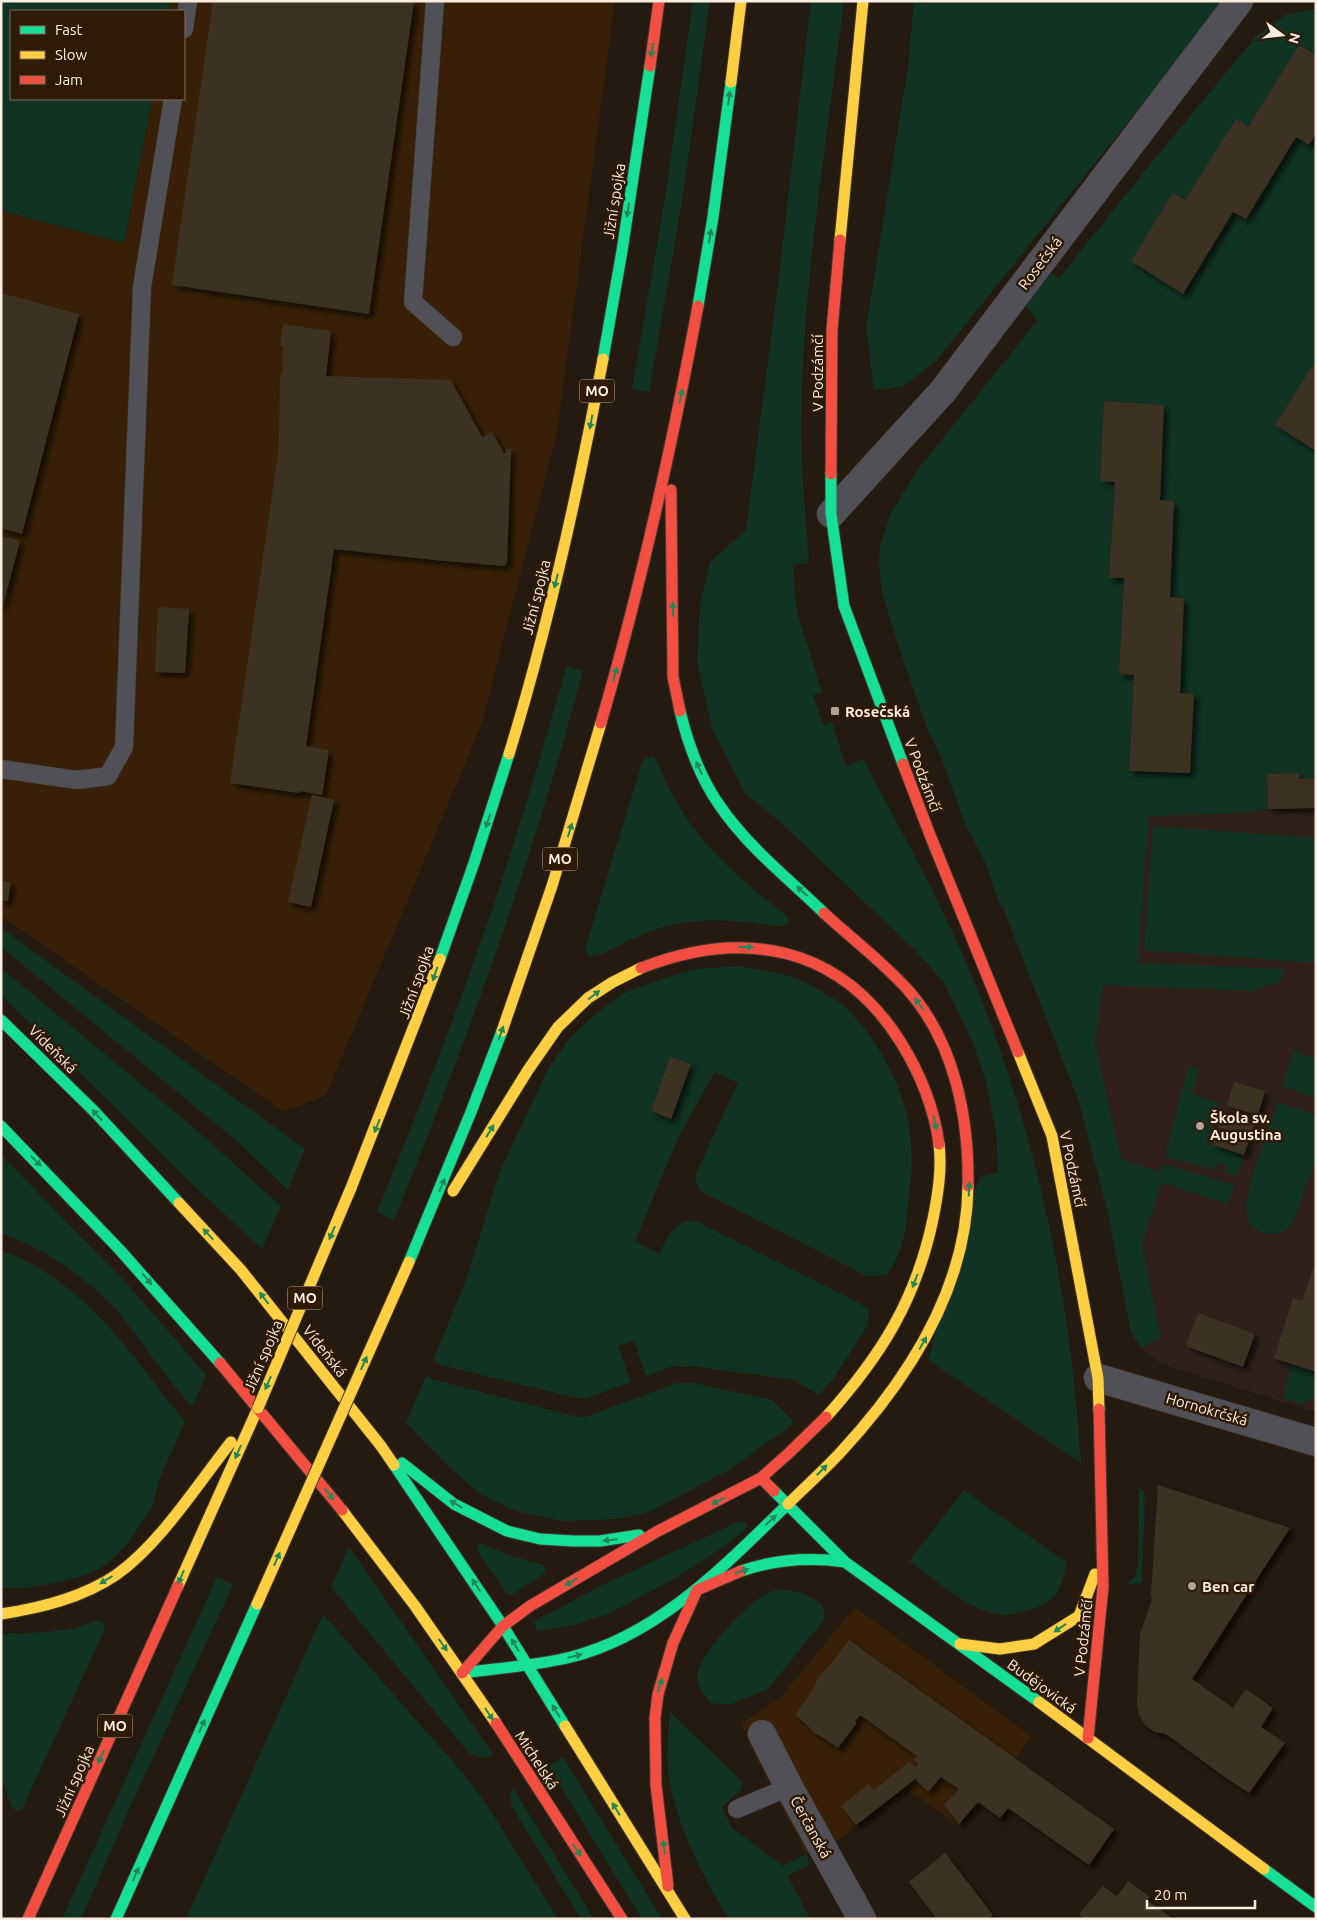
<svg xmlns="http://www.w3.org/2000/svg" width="1317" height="1920" viewBox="0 0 1317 1920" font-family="Ubuntu,sans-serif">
<defs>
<filter id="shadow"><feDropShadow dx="4.5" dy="4.5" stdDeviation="2.5" flood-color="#0009"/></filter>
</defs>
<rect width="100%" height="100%" fill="#251a0f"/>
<path fill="#372007" d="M171 1H615L557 432 482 723 326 1095 284 1112 1 916V211L124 243 152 99H184V11H169Z
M855 1607 1031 1736 1015 1759 958 1825 905 1788 841 1838 806 1854 751 1747 742 1723 779 1699Z"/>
<path fill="#31201a" d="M1316 808V1412L1161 1364 1141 1348 1131 1332 1108 1213 1079 1102 1004 911 1124 817Z"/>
<path fill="#103323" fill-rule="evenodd" d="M1 1H171L169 11H11V99H152L124 243 1 211Z
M693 1H710L682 202 649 392 632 389 665 198Z
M811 1H844C827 139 804 277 801 416 800 465 806 514 809 563L793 565 797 612 822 692 813 695 823 725 832 722 846 766 863 759C892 815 924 870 950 927 1010 1054 1048 1193 1068 1332 1074 1375 1078 1419 1081 1463L928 1360 979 1178 998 1172 996 1131 986 1081 973 1043 944 983 917 952 780 822 745 793 712 729 697 661 700 605 710 562 746 530 778 284Z
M914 1H1225L937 360 903 387 874 390 866 328 908 66Z
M1316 9V55L1299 45 1248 127 1237 120 1185 200 1173 193 1183 293 1233 212 1246 219 1296 137 1309 145 1316 134V360L1275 425 1316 451V778L1299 779 1298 773 1267 774 1268 809 1243 813 1149 816 1138 963 1284 969 1281 981 1253 991 1103 985 1095 1043 1121 1159 1160 1172 1163 1164 1235 1185 1228 1204 1162 1183 1142 1244 1161 1338 1141 1348 1131 1332 1108 1213 1079 1102 1002 905 1000 906 986 864 965 823 941 757 927 728 899 648 882 592 879 564 880 545 891 513 918 469 1037 321 1026 305 1051 273 1059 278 1152 162 1257 35 1287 14ZM1104 401 1164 405 1160 500 1174 501 1170 597 1184 598 1180 693 1194 694 1190 773 1129 771 1134 675 1119 674 1124 578 1109 577 1115 482 1100 480Z
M567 666 583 671C533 859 467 1041 394 1220L377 1212C411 1128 445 1044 475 958 510 862 538 764 567 666Z
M651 756 655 758C667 785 680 812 699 835 723 865 754 890 784 914L788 918V922L785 925 781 927C747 922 715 917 681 923 664 926 646 933 630 940 618 945 601 958 588 956L585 949 642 762 646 758Z
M1153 826 1316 838V963L1144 950Z
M1 928 305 1149 288 1190 239 1143 1 947Z
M736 966C762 970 789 973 812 986 824 993 838 1000 847 1009 878 1040 905 1089 910 1132 913 1154 912 1175 909 1196 907 1223 904 1255 886 1275L867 1276 700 1191 695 1179 697 1171 738 1083 715 1072 680 1134 635 1241 659 1254C668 1237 673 1220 696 1221L859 1303 869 1311 868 1325 833 1379 819 1395 794 1380 698 1367 673 1366 646 1376 634 1341 618 1346 631 1382 584 1399 577 1398 440 1365 433 1360 465 1283 500 1171 547 1071 568 1040 594 1015 624 993 665 978 696 969ZM670 1057 691 1065 670 1119 651 1111Z
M1 968 193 1127 281 1206 262 1249 190 1182 1 995Z
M1295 1048 1301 1054 1316 1059V1098L1282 1086Z
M1188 1066 1199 1069 1192 1094 1220 1103 1207 1143 1244 1155 1237 1175 1225 1173 1226 1164 1218 1162 1216 1170 1165 1157Z
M1278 1102 1316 1115C1316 1129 1317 1143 1316 1157 1315 1166 1309 1177 1306 1186 1299 1207 1292 1245 1261 1232 1251 1228 1248 1222 1247 1212 1244 1189 1270 1127 1278 1102Z
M1 1155 130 1287 206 1375 192 1407C174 1386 157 1364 140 1341 132 1331 124 1318 115 1308 83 1276 44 1248 1 1233Z
M1 1251C84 1279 133 1357 185 1422L160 1478 152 1507 129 1542 109 1563 89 1574 60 1582 26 1588H1Z
M1292 1363 1316 1372V1397L1301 1404 1283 1398Z
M426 1375 431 1379 578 1417H585L677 1383H693L772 1400 794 1422 789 1427 729 1470 651 1511 620 1519 561 1521 516 1511 480 1494 446 1464 406 1423Z
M1139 1486 1145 1494 1142 1583 1128 1584 1130 1580 1134 1578 1138 1566Z
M964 1490 1067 1563C1059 1592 1060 1600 1029 1610 1020 1613 1012 1615 1003 1615 971 1613 934 1579 909 1561Z
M740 1521 746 1523 747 1528 728 1544 676 1578 608 1614 578 1624 540 1631 536 1629 534 1622 600 1586Z
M481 1543 508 1555 544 1565 546 1572 513 1594H507L478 1552V1545Z
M349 1547 493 1754C484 1759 476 1758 468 1752L331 1587Z
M217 1577 233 1585 131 1805 81 1919H62Z
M782 1589 802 1593 821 1603 825 1615 823 1621 768 1689 729 1705 711 1703C706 1696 696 1686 697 1676 699 1655 746 1605 764 1595 770 1592 775 1590 782 1589Z
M323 1614 468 1779 492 1813 558 1919H186Z
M99 1620 105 1625 104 1631 23 1807 18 1811H16L11 1806 1 1776V1634L47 1632 72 1629Z
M670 1712 743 1782 740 1791 722 1807 732 1828 783 1866 806 1854 810 1864 788 1876 810 1919H729C703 1878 677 1826 669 1778 666 1757 668 1733 670 1712Z
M563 1757 662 1919H642L548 1766Z
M513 1788 594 1919H581L512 1807 510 1798Z"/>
<path fill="#3e3123" filter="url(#shadow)" d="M213 1H414L369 314 172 285Z
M1299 45 1316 55V134L1309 145 1296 137 1246 219 1233 212 1183 294 1131 261 1173 193 1185 200 1236 119 1248 127Z
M1 293 79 314 22 534 1 528Z
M283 324 331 331 326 376 451 380 482 437 492 432 504 453H506V449H511L507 563 504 566 434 560 334 549 306 746 329 750 322 795 300 791 299 793 230 783 279 447 280 374 282 375 283 346 280 345Z
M1316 360V451L1275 425Z
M1104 401 1164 405 1160 500 1174 501 1170 597 1184 598 1180 693 1194 694 1190 773 1129 771 1134 675 1119 674 1124 578H1109L1115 482 1100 481Z
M1 536 20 541 2 609H1Z
M158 607 189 609 185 673 155 672Z
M1299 773V779L1316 778V808L1268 809 1267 774Z
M312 795 334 800 311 907 288 902Z
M1 881 11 882 8 901 1 900Z
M670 1057 691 1064 671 1119 651 1111Z
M1234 1082 1265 1091 1258 1115 1227 1106Z
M1223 1113 1255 1123 1250 1138 1218 1127Z
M1217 1130 1249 1140 1244 1155 1213 1145Z
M1316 1260V1372L1274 1358 1293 1298 1302 1301Z
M1198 1313 1255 1334 1243 1367 1186 1346Z
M1158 1485 1290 1528 1192 1679 1233 1708 1246 1689 1273 1708 1261 1727 1285 1743 1249 1793 1226 1778 1166 1734 1155 1732 1145 1725 1139 1715 1137 1703 1140 1634 1152 1599 1151 1595Z
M849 1640 1114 1829 1089 1865 1008 1808 1000 1818 978 1802 959 1824 944 1805 959 1789 941 1777 928 1792 916 1780 918 1777 856 1825 841 1806 869 1784 874 1790 909 1762 915 1767 919 1764 914 1760 917 1756 860 1715 855 1721 857 1723 838 1748 824 1738 814 1733 807 1725 795 1715 813 1689 819 1676 829 1666Z
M945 1853 993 1915 988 1919H937L909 1882Z
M1128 1881 1150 1897 1147 1900 1173 1919H1084L1079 1914 1103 1886 1117 1896Z"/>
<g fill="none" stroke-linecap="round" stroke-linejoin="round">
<g stroke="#41382e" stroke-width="19">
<path id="lane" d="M435 1 413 302 453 337
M184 29 188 1
M1 769 77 780 108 776 124 747 142 287 173 99
M737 1809 789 1787"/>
</g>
<g stroke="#41382e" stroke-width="29">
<path id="street" d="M831 514 943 391 1239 1
M1098 1378 1316 1442
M762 1734 789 1787 862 1919"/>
</g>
<g stroke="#41382e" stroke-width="13">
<path id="fast" d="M698 306 713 217 731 82
M603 359 622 251 650 66
M831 474V514L844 606 903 764
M680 711C688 744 700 778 720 806 748 847 789 879 824 913
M440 959 474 863 509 754
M1 1020 94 1111 179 1203
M1 1126 119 1249 220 1363
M409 1262 471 1112 502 1031
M402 1463 454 1504 507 1531 540 1539 573 1541H600L639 1535
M394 1465 503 1626 565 1726
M774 1491 845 1562 1039 1702
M741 1571C776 1559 809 1557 845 1562
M462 1673C498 1668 535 1666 571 1657 659 1635 725 1565 788 1504
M1264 1869 1316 1907
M116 1919 257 1604"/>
</g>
<g stroke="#41382e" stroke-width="13">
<path id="slow" d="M731 82 741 1
M840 240 863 1
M509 754C549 624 578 492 603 359
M502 1031 552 886 601 723
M1018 1052 1052 1136 1098 1378 1099 1409
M351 1188 440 959
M453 1191 528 1070 558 1027 588 998 613 982 641 968
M179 1203 241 1270 381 1446 394 1465
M826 1417C881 1356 916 1300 933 1219 938 1194 942 1169 939 1144
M788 1504C805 1487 823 1471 839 1454 907 1381 967 1288 968 1186
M342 1510 415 1606 496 1723
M178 1586 258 1408
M1 1614C41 1608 82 1598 116 1575 160 1544 197 1485 231 1442
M960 1644 1000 1649 1034 1644 1079 1616 1095 1574
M1039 1702 1264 1869
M565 1726 685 1919"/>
</g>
<g stroke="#41382e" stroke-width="13">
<path id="jam" d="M650 66 659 1
M831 474 832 330 840 240
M671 490 673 677 680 711
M601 723C641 586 672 446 698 306
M903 764 930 835 1018 1052
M824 913C852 939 883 962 908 990 955 1043 969 1118 968 1186
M641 968C743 928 839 945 900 1041 920 1073 934 1107 939 1144
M220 1363 342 1510
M761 1478 790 1452 826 1417
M462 1673 503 1626 530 1606 658 1531 761 1478 774 1491
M496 1723 622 1919
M1088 1738 1103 1587 1099 1409
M668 1886 656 1785 655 1718 658 1694 673 1643 697 1590 741 1571
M28 1919 178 1586"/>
</g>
<use href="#lane" stroke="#505056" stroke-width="18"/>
<use href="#street" stroke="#505056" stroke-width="28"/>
<use href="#fast" stroke="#16e098" stroke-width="11"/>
<use href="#slow" stroke="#ffcf43" stroke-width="11"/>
<use href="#jam" stroke="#f24e42" stroke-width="11"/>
<g stroke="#41382e" stroke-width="13" stroke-linecap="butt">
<path id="slow-bridge" d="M258 1408 351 1188
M257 1604 409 1262"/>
</g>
<use href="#slow-bridge" stroke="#ffcf43" stroke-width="11"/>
</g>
<defs><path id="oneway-solid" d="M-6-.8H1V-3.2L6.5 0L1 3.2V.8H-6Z" transform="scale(1.25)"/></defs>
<g fill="#218756">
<use href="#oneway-solid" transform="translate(652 50) rotate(98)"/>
<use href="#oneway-solid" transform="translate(729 98) rotate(-83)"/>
<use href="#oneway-solid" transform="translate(628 210) rotate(99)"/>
<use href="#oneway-solid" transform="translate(710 236) rotate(-81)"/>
<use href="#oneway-solid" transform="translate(681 396) rotate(-78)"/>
<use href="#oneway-solid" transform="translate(591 422) rotate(101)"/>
<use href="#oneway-solid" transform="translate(556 581) rotate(104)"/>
<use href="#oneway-solid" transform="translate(673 609) rotate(-91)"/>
<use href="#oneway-solid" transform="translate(615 674) rotate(-75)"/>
<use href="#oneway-solid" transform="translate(699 768) rotate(-114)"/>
<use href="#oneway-solid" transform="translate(488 821) rotate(108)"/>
<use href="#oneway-solid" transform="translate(570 830) rotate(-73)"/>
<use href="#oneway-solid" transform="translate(802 891) rotate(-137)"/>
<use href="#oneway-solid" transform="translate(746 947) rotate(2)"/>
<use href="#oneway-solid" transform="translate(435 974) rotate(109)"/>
<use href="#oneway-solid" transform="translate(594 995) rotate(-37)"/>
<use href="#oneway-solid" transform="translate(919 1004) rotate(-127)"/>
<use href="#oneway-solid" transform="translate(501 1033) rotate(-70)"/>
<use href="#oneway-solid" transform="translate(97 1115) rotate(-133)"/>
<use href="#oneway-solid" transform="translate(935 1123) rotate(79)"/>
<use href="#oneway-solid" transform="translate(377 1126) rotate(112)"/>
<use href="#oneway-solid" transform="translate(490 1131) rotate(-58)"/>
<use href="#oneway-solid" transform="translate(36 1161) rotate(45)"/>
<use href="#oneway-solid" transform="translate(442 1185) rotate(-67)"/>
<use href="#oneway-solid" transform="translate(969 1189) rotate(-88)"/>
<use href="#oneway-solid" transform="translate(332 1233) rotate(113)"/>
<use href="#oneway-solid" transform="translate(208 1234) rotate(-133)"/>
<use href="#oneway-solid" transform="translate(147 1279) rotate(49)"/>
<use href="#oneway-solid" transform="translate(915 1281) rotate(111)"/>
<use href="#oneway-solid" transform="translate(264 1298) rotate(-128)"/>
<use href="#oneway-solid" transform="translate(923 1343) rotate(-60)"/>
<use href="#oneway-solid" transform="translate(364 1363) rotate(-66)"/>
<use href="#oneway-solid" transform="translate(268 1383) rotate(113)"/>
<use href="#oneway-solid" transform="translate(238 1452) rotate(114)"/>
<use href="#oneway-solid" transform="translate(822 1470) rotate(-45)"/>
<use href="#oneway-solid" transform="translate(329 1494) rotate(51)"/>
<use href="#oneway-solid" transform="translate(718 1501) rotate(152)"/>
<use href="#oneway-solid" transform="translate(456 1504) rotate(-148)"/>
<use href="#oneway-solid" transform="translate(771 1520) rotate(-43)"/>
<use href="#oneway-solid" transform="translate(610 1540) rotate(174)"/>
<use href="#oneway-solid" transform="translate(277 1559) rotate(-66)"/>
<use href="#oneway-solid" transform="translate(742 1571) rotate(-18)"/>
<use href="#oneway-solid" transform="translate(181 1577) rotate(114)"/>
<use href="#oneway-solid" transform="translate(106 1580) rotate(149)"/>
<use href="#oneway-solid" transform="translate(571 1582) rotate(149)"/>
<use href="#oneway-solid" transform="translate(476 1585) rotate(-124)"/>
<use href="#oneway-solid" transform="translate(1060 1628) rotate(146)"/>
<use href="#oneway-solid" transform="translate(443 1645) rotate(55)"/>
<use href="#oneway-solid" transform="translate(515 1645) rotate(-122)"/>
<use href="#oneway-solid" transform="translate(575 1656) rotate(-14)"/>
<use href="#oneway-solid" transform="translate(660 1685) rotate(-73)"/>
<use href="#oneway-solid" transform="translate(556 1711) rotate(-122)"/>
<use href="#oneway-solid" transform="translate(489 1714) rotate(57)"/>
<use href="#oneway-solid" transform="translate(202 1726) rotate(-66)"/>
<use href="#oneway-solid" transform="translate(101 1757) rotate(114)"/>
<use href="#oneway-solid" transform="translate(616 1809) rotate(-122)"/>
<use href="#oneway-solid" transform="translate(664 1847) rotate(-97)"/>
<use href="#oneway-solid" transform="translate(577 1850) rotate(57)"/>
<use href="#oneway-solid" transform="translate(136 1874) rotate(-66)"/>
</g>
<g fill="#b0a397" stroke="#2e1a06" stroke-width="2">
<rect x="830" y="706" width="10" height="10" rx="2.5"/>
<circle cx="1200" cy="1126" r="5"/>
<circle cx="1192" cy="1586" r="5"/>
</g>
<g text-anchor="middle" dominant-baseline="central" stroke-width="5" stroke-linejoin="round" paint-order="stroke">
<g fill="#2e1a06" stroke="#beae9f" stroke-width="1">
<rect x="579.5" y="379.5" width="35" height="23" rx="4"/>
<rect x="542.5" y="847.5" width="35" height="23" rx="4"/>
<rect x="287.5" y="1286.5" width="35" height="23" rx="4"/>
<rect x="97.5" y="1714.5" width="35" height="23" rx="4"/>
</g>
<g font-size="14" font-weight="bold" fill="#fbede0">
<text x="597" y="391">MO</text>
<text x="560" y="859">MO</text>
<text x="305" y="1298">MO</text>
<text x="115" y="1726">MO</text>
</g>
<g font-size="15" fill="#fbede0" stroke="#2e1a06">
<text transform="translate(614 201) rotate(-81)">Jižní spojka</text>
<text transform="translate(1040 263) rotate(-53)">Rosečská</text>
<text transform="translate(817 373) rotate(-90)">V Podzámčí</text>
<text transform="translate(536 597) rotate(-76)">Jižní spojka</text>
<text transform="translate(923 775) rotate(69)">V Podzámčí</text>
<text transform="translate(416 982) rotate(-70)">Jižní spojka</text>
<text transform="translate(53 1049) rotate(45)">Vídeňská</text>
<text transform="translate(1073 1169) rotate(78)">V Podzámčí</text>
<text transform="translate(325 1351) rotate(52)">Vídeňská</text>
<text transform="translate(263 1356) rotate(-67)">Jižní spojka</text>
<text transform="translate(1207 1409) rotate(16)">Hornokrčská</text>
<text transform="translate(1083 1638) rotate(-84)">V Podzámčí</text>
<text transform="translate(1042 1686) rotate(36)">Budějovická</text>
<text transform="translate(537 1760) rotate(57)">Michelská</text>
<text transform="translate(74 1781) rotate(-66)">Jižní spojka</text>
<text transform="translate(811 1827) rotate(61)">Čerčanská</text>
</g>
<g font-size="15" font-weight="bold" fill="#fbede0" stroke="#2e1a06" text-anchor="start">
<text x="845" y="711">Rosečská</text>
<text x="1210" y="1117">Škola sv.<tspan x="1210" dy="17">Augustina</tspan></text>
<text x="1202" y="1586">Ben car</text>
</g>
</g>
<rect width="1317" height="1920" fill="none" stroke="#fbede0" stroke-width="5"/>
<rect x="10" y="10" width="175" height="90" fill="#2e1a06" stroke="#806e5d"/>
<rect x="20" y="26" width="25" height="8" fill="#16e098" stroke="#806e5d"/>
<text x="55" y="35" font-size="15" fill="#fbede0">Fast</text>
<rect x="20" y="51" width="25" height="8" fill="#ffcf43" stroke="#806e5d"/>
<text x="55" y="60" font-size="15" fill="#fbede0">Slow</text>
<rect x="20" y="76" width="25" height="8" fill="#f24e42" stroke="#806e5d"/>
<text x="55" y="85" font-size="15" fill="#fbede0">Jam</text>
<g transform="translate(1282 35) rotate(105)" stroke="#2e1a06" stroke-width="4" paint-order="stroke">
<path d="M0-4L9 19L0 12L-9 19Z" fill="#fbede0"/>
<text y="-8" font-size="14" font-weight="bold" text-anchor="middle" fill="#fbede0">N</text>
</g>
<path d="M1147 1900v8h108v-8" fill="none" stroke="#fbede0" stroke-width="2.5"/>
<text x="1154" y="1900" font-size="15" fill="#fbede0" stroke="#2e1a06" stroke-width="4" paint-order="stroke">20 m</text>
</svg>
